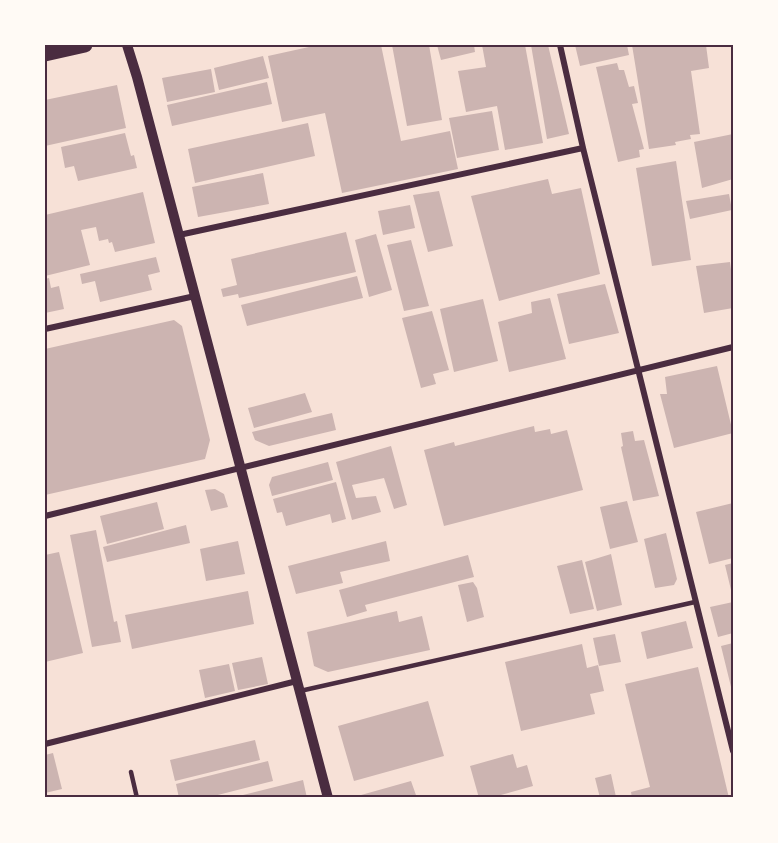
<svg xmlns="http://www.w3.org/2000/svg" width="778" height="843" viewBox="0 0 778 843" font-family="'Asap Condensed',sans-serif">
<rect width="100%" height="100%" fill="#f7e1d7"/>
<path fill="#ccb4b1" d="M318 45H381L401 141 450 131 458 169 342 193 325 113 282 122 268 56Z
M392 45H429L442 120 407 126Z
M437 45H474L475 52 441 60Z
M482 45H525L543 143 505 150 497 106 466 112 458 71 486 67Z
M531 45H548L569 134 547 139Z
M575 45H627L629 55 580 66Z
M632 45H706L709 68 691 71 700 134 690 135 691 139 675 142 676 145 649 149Z
M263 56 269 78 219 90 214 68Z
M617 63 619 70H624L629 87 634 86 638 103 632 104 644 149 639 150 640 157 618 162 596 67Z
M211 69 215 92 167 102 162 78Z
M267 82 272 104 172 126 167 105Z
M117 85 126 128 45 146V100Z
M492 111 499 150 457 158 449 118Z
M308 123 315 156 195 183 188 149Z
M125 133 131 156 134 155 137 168 78 181 74 166 65 168 61 147Z
M733 134V179L702 188 694 142Z
M676 161 691 260 652 266 636 168Z
M263 173 269 204 198 217 192 187Z
M548 179 552 194 581 188 600 274 499 301 471 196Z
M439 191 453 246 428 252 413 195Z
M143 192 155 243 115 252 112 242 109 243 108 239 99 241 96 227 81 230 90 265 45 276V215Z
M729 194 732 210 690 219 686 201Z
M410 205 415 228 383 235 378 211Z
M346 232 356 272 239 298 238 294 223 297 221 289 237 285 231 259Z
M376 234 392 290 369 297 355 240Z
M411 240 429 306 404 311 387 245Z
M156 257 160 272 148 275 152 290 100 302 95 281 82 284 80 274Z
M730 262 733 284V308L704 313 696 266Z
M357 276 363 298 247 326 241 305Z
M49 278 51 288 59 286 64 309 45 313V279Z
M605 284 619 333 569 344 557 294Z
M550 298 566 359 509 372 498 322 532 313 531 302Z
M483 299 498 361 454 372 440 309Z
M432 311 449 370 433 374 436 384 421 388 402 318Z
M174 320 182 326 210 440 205 459 45 495V349Z
M717 366 733 433 674 448 660 394H667L665 377Z
M305 393 312 412 254 428 248 408Z
M332 413 336 430 269 446 255 440 252 432Z
M534 426 535 432 550 429 551 434 567 430 583 490 444 526 424 450 454 442 455 446Z
M633 431 635 441 644 440 659 496 633 501 621 447 623 446 621 433Z
M391 446 407 505 394 509 384 478 352 485 356 498 376 496 381 512 352 520 336 462Z
M328 462 333 480 272 496 269 485 272 477Z
M336 482 346 519 332 523 330 514 286 526 282 512 277 513 273 499Z
M215 489 224 494 228 507 211 511 205 490Z
M627 501 638 542 610 549 600 507Z
M157 502 164 529 107 544 100 516Z
M733 503V558L709 564 696 512Z
M186 525 190 543 107 562 103 547Z
M96 530 114 622 117 621 121 642 92 647 70 535Z
M666 533 677 579 674 585 655 588 644 539Z
M238 541 245 574 206 581 200 549Z
M386 541 390 561 340 572 343 583 296 594 288 566Z
M59 552 83 653 45 662V555Z
M611 554 622 605 597 611 585 562Z
M468 555 474 577 365 605 367 611 347 617 339 590Z
M582 560 594 609 570 614 557 566Z
M733 563V590H731L725 565Z
M473 582 477 588 484 617 467 622 458 585Z
M248 591 254 624 132 649 125 615Z
M733 602V633L718 637 710 607Z
M397 611 399 622 422 616 430 650 328 672 314 666 307 632Z
M686 621 693 648 647 659 641 632Z
M615 634 621 662 599 666 593 638Z
M733 643V691H732L721 646Z
M582 644 587 668 598 665 604 691 590 694 595 714 521 731 505 662Z
M262 657 268 684 238 690 232 663Z
M229 664 235 691 205 698 199 670Z
M698 667 729 798H632L631 792 650 787 625 684Z
M428 701 444 756 354 781 338 726Z
M255 740 260 760 175 781 170 760Z
M53 753 62 789 45 793V755Z
M513 754 517 768 527 765 533 786 490 798H479L470 766Z
M268 761 273 781 206 798H179L176 784Z
M611 774 616 797 623 795 624 798H600L595 778Z
M303 780 307 798H235V797Z
M411 781 417 798H354V797Z"/>
<g fill="none" stroke-linecap="round" stroke-linejoin="round">
<path stroke="#4a2c40" stroke-width="4.5" d="M300 691 695 602
M131 772 137 798"/>
<path stroke="#4a2c40" stroke-width="6" d="M560 45 583 148 733 751
M179 235 583 148
M45 329 195 296
M45 516 733 347
M45 744 297 681"/>
<path stroke="#4a2c40" stroke-width="10" d="M127 45 137 77 328 798"/>
<path stroke="#4a2c40" stroke-width="15" d="M45 54 85 45"/>
</g>
<rect width="778" height="843" fill="none" stroke="#fffaf5" stroke-width="93"/>
<rect x="46" y="46" width="686" height="750" fill="none" stroke="#4a2c40" stroke-width="2"/>
</svg>
